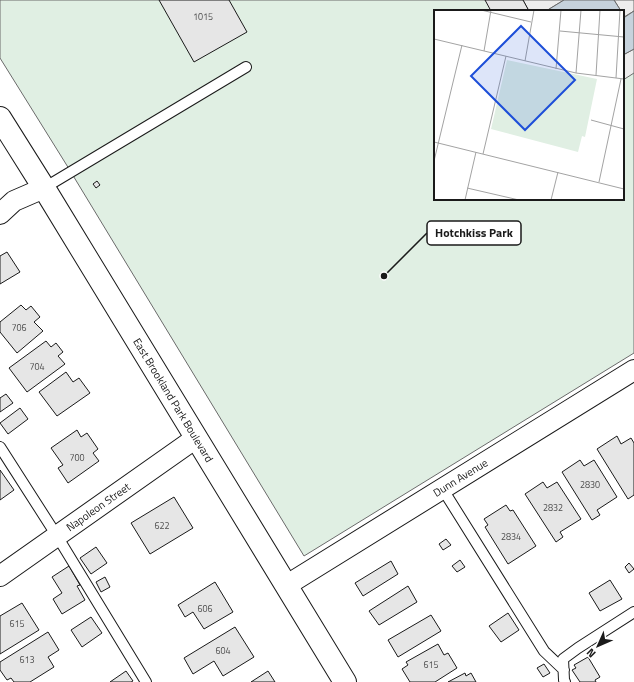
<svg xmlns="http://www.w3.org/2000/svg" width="634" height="682" viewBox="0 0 634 682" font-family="'Titillium Web',sans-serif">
<rect width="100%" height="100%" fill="#fff"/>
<path fill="#e0efe3" stroke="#6a6a6a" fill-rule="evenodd" d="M0 0H634V353L304 556 66 164 0 58ZM435 11H623V199H435Z"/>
<path fill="#ededed" stroke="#6a6a6a" d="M523 0H564L546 11H529Z
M614 0H634V11L624 17 623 14V11H621Z
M634 49V73L623 80V55Z"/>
<path fill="#c6d2dc" stroke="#6a6a6a" d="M564 0H614L621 11H546Z
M634 11V49L623 55V14L625 17Z"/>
<path fill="#e6e6e6" stroke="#1a1a1a" d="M159 0H229L247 32 194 62Z
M485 0H523L529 11H491Z
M97 181 100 185 96 188 93 184Z
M7 252 20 272 0 284V256Z
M21 305 26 310 31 306 40 317 34 322 43 331 17 353 0 332V322Z
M46 341 51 347 56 343 63 352 58 356 65 364 27 392 9 368Z
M66 372 73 382 79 378 90 393 57 416 39 392Z
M6 394 13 403 0 412V398Z
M20 408 28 419 8 434 0 423Z
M77 430 81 437 87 433 98 449 93 453 99 461 68 483 58 468 63 465 51 448Z
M617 436 621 444 631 438 634 443V495L628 499 597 449Z
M580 460 584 466 594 460 617 497 597 510 600 515 592 520 562 472Z
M0 470 14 490 0 500Z
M543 482 547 488 557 482 581 519 560 532 563 537 556 542 525 494Z
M174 497 193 528 150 554 131 523Z
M506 505 510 511 513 510 536 546 508 564 485 527 488 525 484 519Z
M446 539 451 545 443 550 439 544Z
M96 547 107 563 91 574 80 558Z
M460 560 465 567 457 572 452 566Z
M391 561 398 574 363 596 355 583Z
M629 563 634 569 629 573 625 567Z
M69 566 80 585 77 586 85 600 62 614 53 599 62 593 52 577Z
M105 577 110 587 101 592 96 582Z
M610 580 622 599 600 611 589 593Z
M215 582 233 612 204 629 193 612 185 617 178 605Z
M408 586 417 602 379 625 369 611Z
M22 603 39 630 0 654V616Z
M508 613 519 630 501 642 489 626Z
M431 615 441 631 398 657 388 640Z
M91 617 102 633 82 647 71 630Z
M235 627 254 657 223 676 214 661 193 674 184 658Z
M48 632 59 650 48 657 54 667 30 682H14L11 678 7 680 0 670V662Z
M438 644 444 655 448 653 457 668 435 682H410L402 669 408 665 406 662Z
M588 657 600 677 595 680 596 682H580L572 670 576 668 574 665Z
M544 664 550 673 543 677 537 668Z
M126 671 133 681 131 682H110Z
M268 671 275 682H251Z
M465 673 466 676 471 673 476 682H448Z"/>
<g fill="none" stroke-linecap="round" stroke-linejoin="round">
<g stroke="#1a1a1a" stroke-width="12">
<path id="lane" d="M44 188 246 67
M0 447 57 536 146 682
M442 488 544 651 564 670
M565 682 564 680 563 659 578 648 634 612"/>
</g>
<g stroke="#1a1a1a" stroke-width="22">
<g id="street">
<path d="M0 214 14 201 44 188"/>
<path id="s1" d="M0 576 196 438"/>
<path id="s2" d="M287 585 634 370"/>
</g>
</g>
<g stroke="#1a1a1a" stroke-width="24">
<g id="secondary">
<path id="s3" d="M0 118 44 188 345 682"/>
</g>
</g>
<use href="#lane" stroke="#fff" stroke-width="10"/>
<use href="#street" stroke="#fff" stroke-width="20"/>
<use href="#secondary" stroke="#fff" stroke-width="22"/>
</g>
<g text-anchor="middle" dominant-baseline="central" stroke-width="3" stroke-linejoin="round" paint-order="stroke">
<g font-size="9" fill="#4d4d4d">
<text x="203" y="16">1015</text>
<text x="19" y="327">706</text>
<text x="37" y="366">704</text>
<text x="77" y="457">700</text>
<text x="590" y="484">2830</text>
<text x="553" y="507">2832</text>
<text x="162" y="525">622</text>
<text x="511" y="536">2834</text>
<text x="205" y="608">606</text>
<text x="17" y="623">615</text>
<text x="223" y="650">604</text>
<text x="27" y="659">613</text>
<text x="431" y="664">615</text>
</g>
<g font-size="11" fill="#1a1a1a" stroke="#fff">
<text stroke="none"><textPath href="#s3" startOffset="331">East Brookland Park Boulevard</textPath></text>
<text stroke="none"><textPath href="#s2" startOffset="204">Dunn Avenue</textPath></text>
<text stroke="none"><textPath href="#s1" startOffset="120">Napoleon Street</textPath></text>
</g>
</g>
<g transform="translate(434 10)">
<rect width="190" height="190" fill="#fff"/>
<path d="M73 50 163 69 151 127 148 126 144 142 57 119Z" fill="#e0efe3"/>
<path fill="none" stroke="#a3a3a3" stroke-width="1" d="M47 0 97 12M126 21 190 27M0 29 142 63 190 69M50 41 57 0M91 51 100 0M122 59 127 0M142 63 147 0M162 65 166 0M182 68 186 0M157 110 190 119M0 132 190 179M49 144 72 46M0 151 28 35M165 172 187 69M33 178 85 190M31 190 42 142M117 190 124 162"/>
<path fill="#1d4ed8" fill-opacity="0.15" stroke="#1d4ed8" stroke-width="2" d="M87 16 141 70 91 120 37 66Z"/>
<rect width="190" height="190" fill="none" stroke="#1a1a1a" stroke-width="2"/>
</g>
<path fill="none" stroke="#1a1a1a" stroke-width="1.5" d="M384 276L427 233"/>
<circle fill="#1a1a1a" stroke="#fff" stroke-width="1.5" cx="384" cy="276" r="4"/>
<rect fill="#fff" stroke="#1a1a1a" stroke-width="1.5" x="427" y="221" width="94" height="24" rx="4"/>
<g font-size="12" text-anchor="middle" font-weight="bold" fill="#1a1a1a">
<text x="474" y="237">Hotchkiss Park</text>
</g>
<g transform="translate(598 646) rotate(225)" stroke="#ffffff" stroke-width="3" paint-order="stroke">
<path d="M0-3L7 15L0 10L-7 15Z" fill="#1a1a1a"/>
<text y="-6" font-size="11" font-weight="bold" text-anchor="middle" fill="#1a1a1a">N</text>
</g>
</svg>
